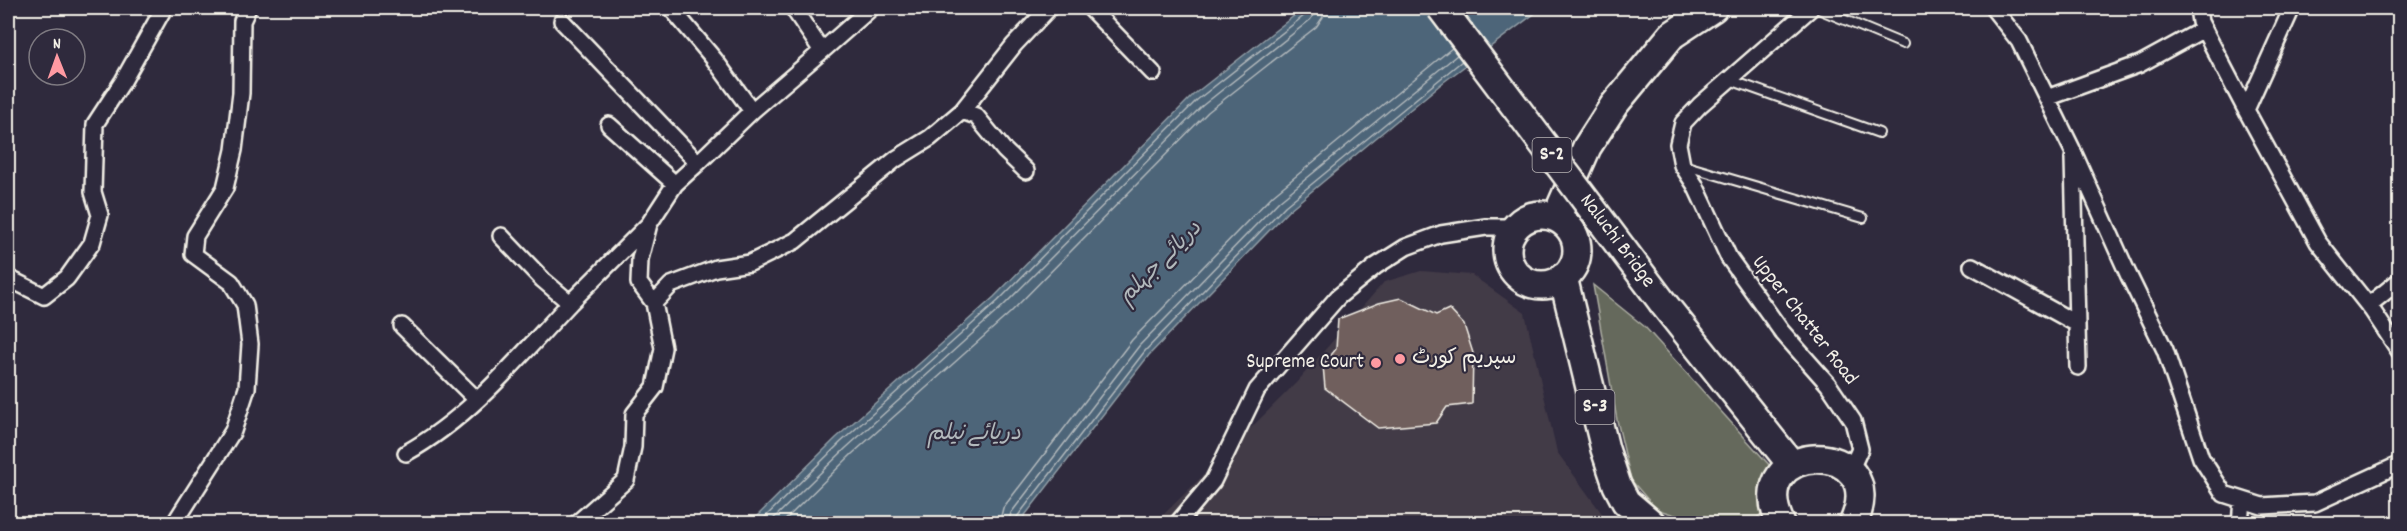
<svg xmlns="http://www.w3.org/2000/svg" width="2407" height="531" viewBox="0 0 2407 531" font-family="Dekko,'Playpen Sans Arabic',sans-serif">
<rect width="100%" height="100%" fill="#2f2a3d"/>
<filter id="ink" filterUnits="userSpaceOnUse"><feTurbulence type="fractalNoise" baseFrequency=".0167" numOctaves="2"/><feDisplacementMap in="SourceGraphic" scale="12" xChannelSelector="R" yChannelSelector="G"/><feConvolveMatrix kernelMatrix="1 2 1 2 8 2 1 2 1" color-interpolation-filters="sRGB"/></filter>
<g filter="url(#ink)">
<path fill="#423a47" d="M1421 271 1472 275 1525 313 1557 452 1609 523 1154 524 1296 383 1384 282Z"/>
<path fill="#65695b" stroke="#acada2" stroke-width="1.5" d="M1593 285 1645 327 1790 488 1751 523H1700L1656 509 1631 480 1617 420Z"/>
<path fill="#4e6579" stroke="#909da5" stroke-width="1.5" d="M1304 8H1542L1441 84 1289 210 1149 355 1019 523 749 524 836 438 994 297 1193 95Z"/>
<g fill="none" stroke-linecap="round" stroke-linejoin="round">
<path stroke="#b2b9bc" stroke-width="1.5" d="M758 524 841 442 998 301 1197 100 1305 15 1307 8
M768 524 846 448 1003 306 1202 106 1310 20 1314 14 1315 8
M781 524 852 454 1010 313 1208 112 1316 27 1323 17 1324 8
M999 524 1003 508 1132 340 1273 195 1452 48
M1008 524 1011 513 1139 346 1279 201 1457 55
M1015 524 1017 517 1145 351 1285 206 1462 61"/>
</g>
<path fill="#705e5d" stroke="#f4f1e8" stroke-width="1.5" d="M1401 298 1436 315 1449 309 1464 325 1473 353 1472 404 1447 407 1436 423 1378 428 1325 388 1323 365 1336 349 1338 319 1379 303Z"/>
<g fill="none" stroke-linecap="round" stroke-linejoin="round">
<g stroke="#f4f1e8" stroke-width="12">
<path id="lane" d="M1816 8 1903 44
M1730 80 1879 133
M1683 165 1863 218"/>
</g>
<g stroke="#f4f1e8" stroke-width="20">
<path id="street" d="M671 8 714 59 752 111 822 51 793 8
M1090 8 1153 73
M1811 8 1700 105 1683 123 1678 144 1682 165 1695 185 1729 258 1782 332 1828 384 1853 421 1860 449 1850 471
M1993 8 2019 41 2072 149 2128 274 2165 350 2201 458 2224 494 2262 506 2315 503 2400 464
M2198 8 2200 22 2246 110
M2292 8 2246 110 2318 242 2372 310 2400 352
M562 21 698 163 752 111
M822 51 871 8
M2047 98 2140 64 2204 29
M962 111 1014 45 1049 8
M609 125 675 184 698 163
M2073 158 2078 367
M501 236 543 280 570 303 648 225
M1972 266 2077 324
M8 278 44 296 67 278 92 243 100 215 93 192 95 124 123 81 164 8
M654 303 671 285 716 268 750 263 795 241 896 159 930 138 962 111 976 116 1004 150 1026 171
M2369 305 2400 280
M402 326 477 400
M406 453C471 417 520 356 570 303
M174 524 233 431 247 388 250 344 245 305 231 282 193 254 195 236 225 188 234 150 241 93 242 21 248 8
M576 524 626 480 633 447 634 414 655 387 663 348 654 303 639 283 640 259 649 224 675 184
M1177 524 1213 481 1257 390 1338 297 1376 266 1406 247 1441 234 1486 227H1515
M2240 524 2242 500"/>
</g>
<g stroke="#f4f1e8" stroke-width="32">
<path id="highway" d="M1507 250a35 35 0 1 1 70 0a35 35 0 1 1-70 0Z
M1556 218 1587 147 1614 105 1672 35 1713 8
M1563 277 1605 449 1617 485 1626 502 1652 524
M1663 303 1792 465
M1781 524C1739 439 1894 435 1853 524"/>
</g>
<use href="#lane" stroke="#2f2a3d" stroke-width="8"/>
<use href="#street" stroke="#2f2a3d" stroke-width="15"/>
<use href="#highway" stroke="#2f2a3d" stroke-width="27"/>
<g stroke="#f4f1e8" stroke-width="32" stroke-linecap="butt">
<g id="highway-bridge">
<path id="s1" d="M1441 8 1663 303"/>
</g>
</g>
<use href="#highway-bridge" stroke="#2f2a3d" stroke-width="27"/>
</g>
</g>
<g fill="#ff9aa2" stroke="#2f2a3d" stroke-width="2">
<circle cx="1400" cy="359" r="6"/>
<circle cx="1376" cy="363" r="6"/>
</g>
<g text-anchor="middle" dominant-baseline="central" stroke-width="4.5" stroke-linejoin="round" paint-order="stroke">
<g fill="#2f2a3d" stroke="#b9b5b5" stroke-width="1.5">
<rect x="1532.5" y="138" width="39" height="34" rx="4.5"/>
<rect x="1575.5" y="390" width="39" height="34" rx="4.5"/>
</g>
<g font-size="20" font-weight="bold" fill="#f4f1e8">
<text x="1552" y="155">S-2</text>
<text x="1595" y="407">S-3</text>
</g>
<g font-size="21" fill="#f4f1e8" stroke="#2f2a3d">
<text stroke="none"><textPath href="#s1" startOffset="292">Naluchi Bridge</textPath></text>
<text transform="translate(1804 321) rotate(52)">Upper Chatter Road</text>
</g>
<g font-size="21" fill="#f4f1e8" stroke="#2f2a3d" text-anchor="start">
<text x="1412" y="359">سپریم کورٹ</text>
<text x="1364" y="363" text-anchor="end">Supreme Court</text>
</g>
<g font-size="22" font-style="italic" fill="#b2b9bc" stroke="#2f2a3d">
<text transform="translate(1161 263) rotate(-45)">دریائے جہلم</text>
<text x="974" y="434">دریائے نیلم</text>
</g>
</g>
<rect width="2407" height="531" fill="none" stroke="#2f2a3d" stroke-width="30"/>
<rect x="15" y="15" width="2377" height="501" fill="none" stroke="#f4f1e8" stroke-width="2" filter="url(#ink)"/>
<g transform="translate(57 57) rotate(359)"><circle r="28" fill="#2f2a3d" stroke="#7e7a81" stroke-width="1.5"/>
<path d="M0-4.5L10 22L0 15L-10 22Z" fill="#ff9aa2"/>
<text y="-9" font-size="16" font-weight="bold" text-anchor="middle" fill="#f4f1e8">N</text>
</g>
</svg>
